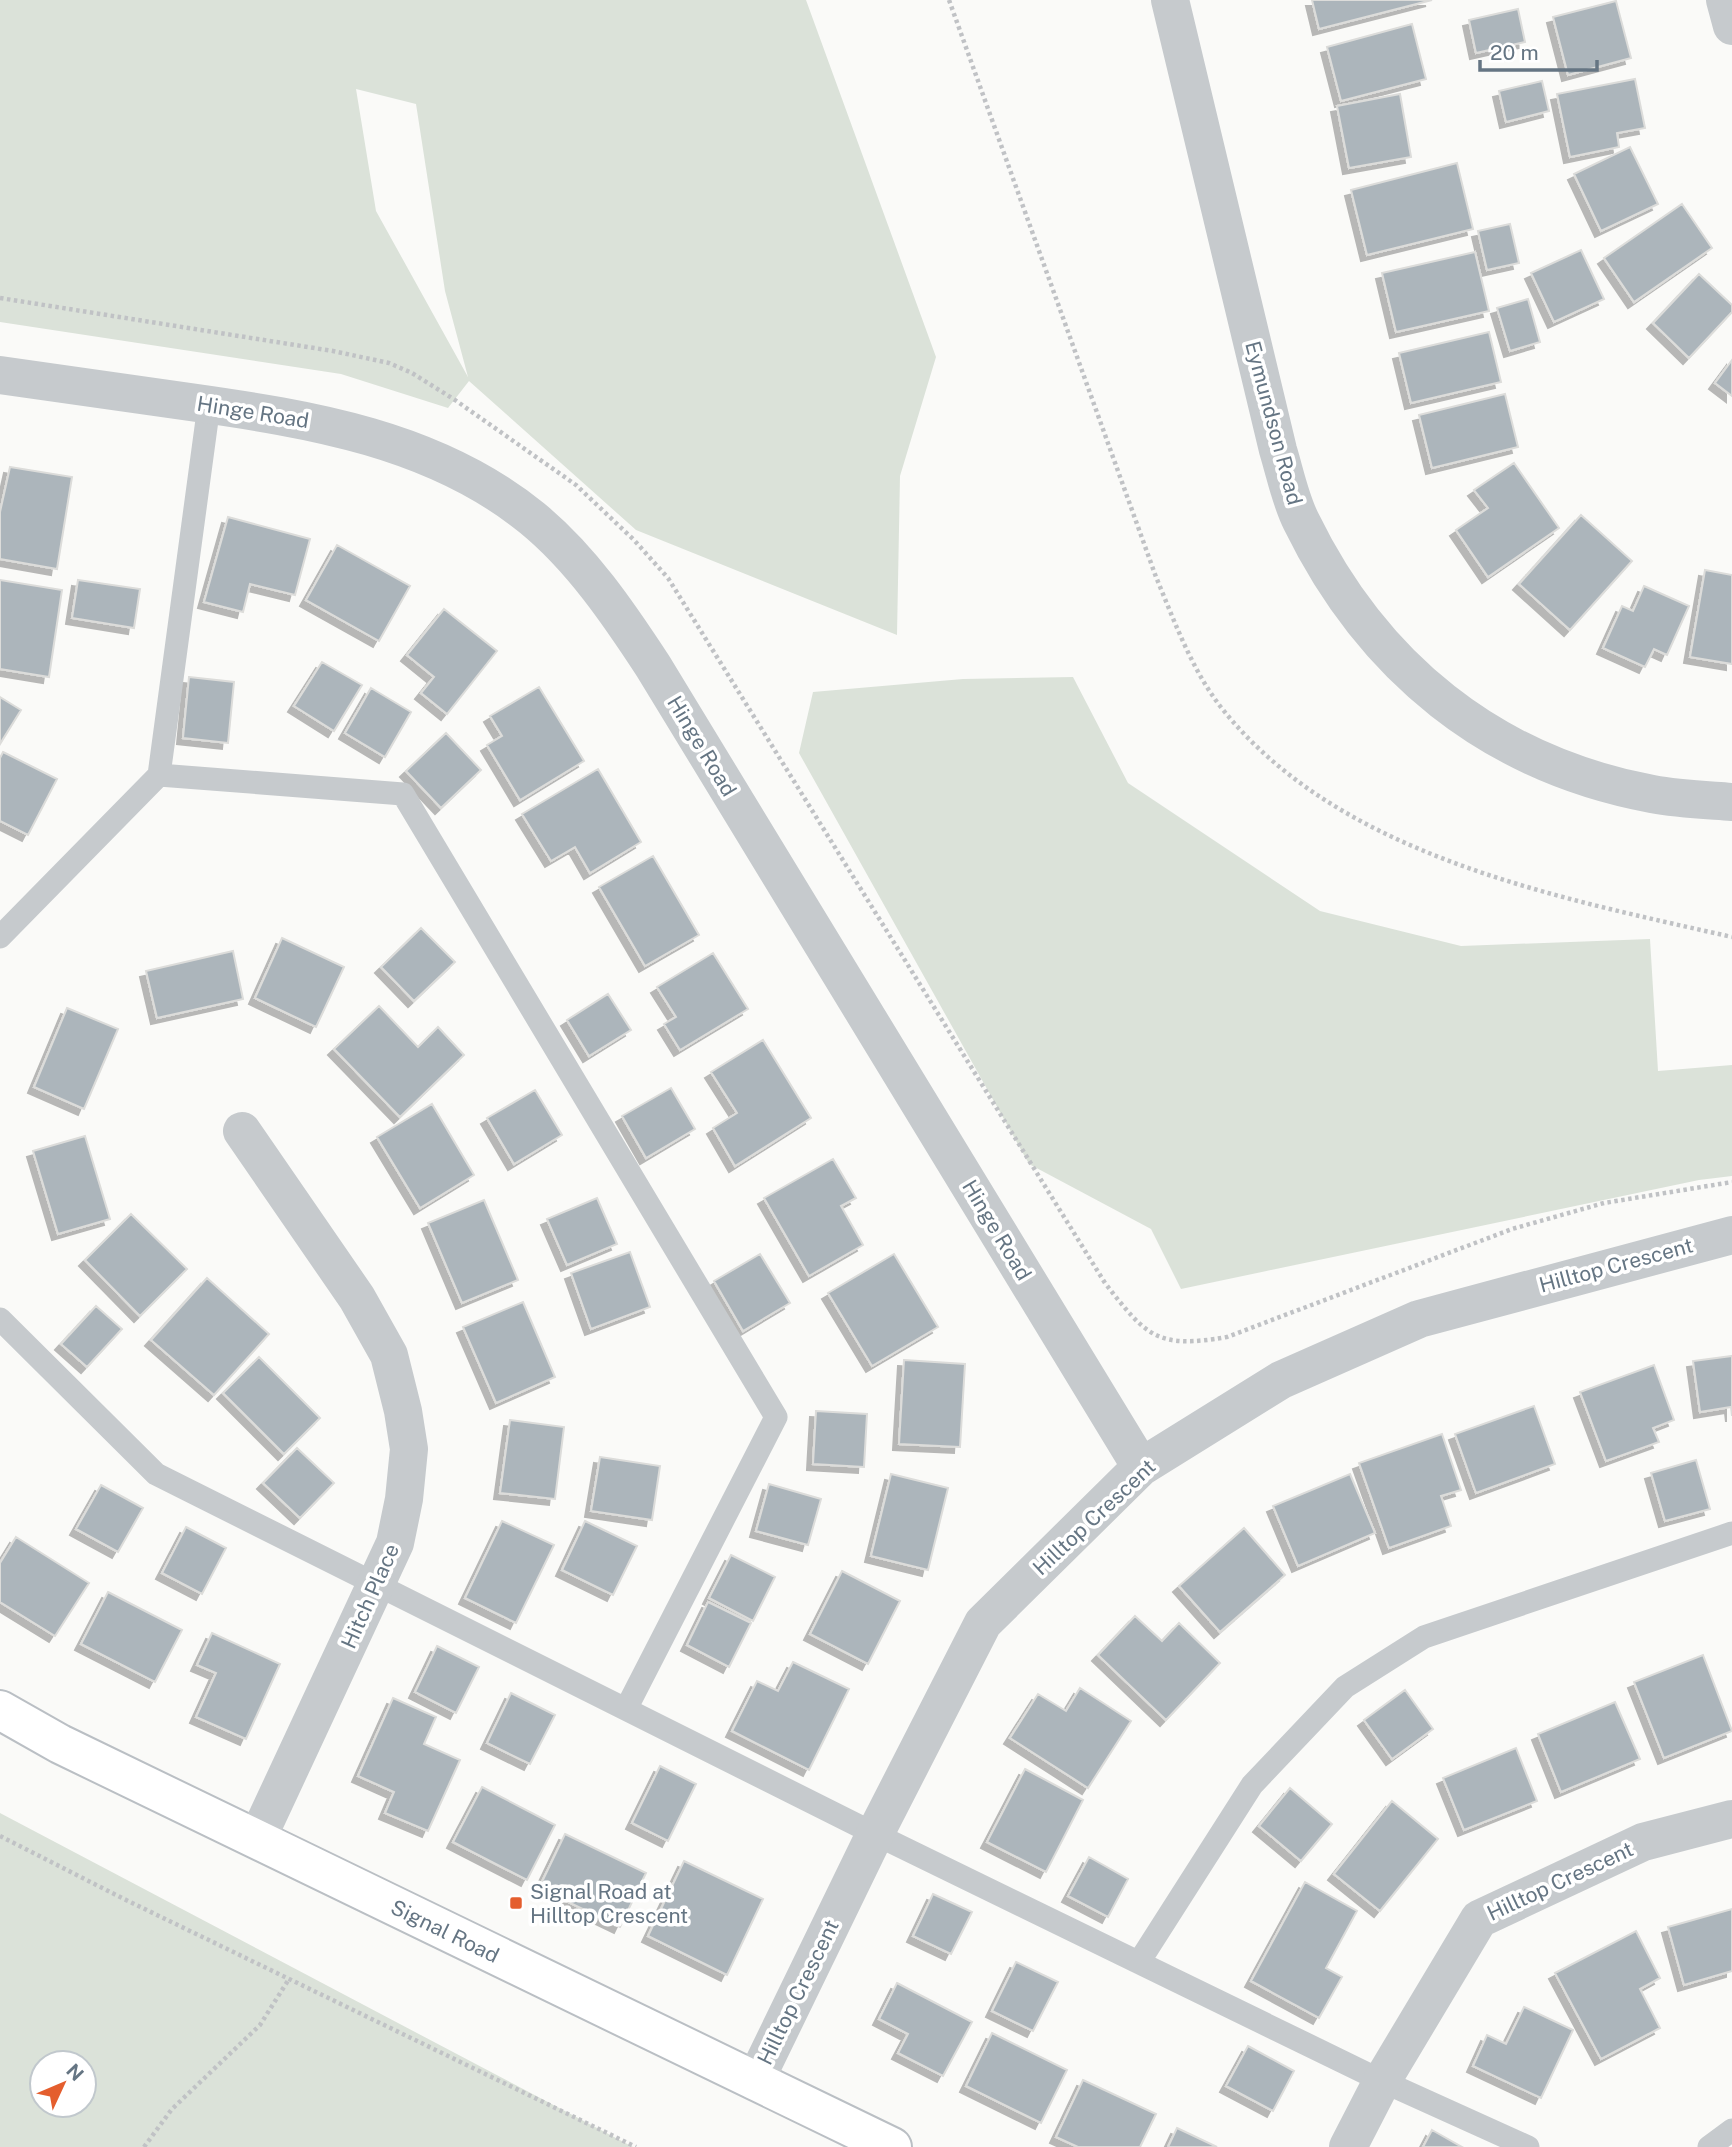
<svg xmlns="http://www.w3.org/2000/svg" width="1732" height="2147" viewBox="0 0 1732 2147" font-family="'Public Sans',sans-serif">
<defs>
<filter id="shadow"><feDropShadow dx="-6" dy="6" stdDeviation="0" flood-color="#0004"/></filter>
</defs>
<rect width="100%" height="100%" fill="#fafaf8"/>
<path fill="#dbe2d9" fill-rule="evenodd" d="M0 0H806L936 357 900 476 897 635 636 530 469 381 448 408 341 374 0 322ZM356 89 416 104 445 291 468 377 376 211Z
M1073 677 1128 783 1320 911 1461 946 1650 939 1658 1071 1732 1065V1176L1699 1180 1181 1289 1151 1229 1029 1164 799 753 813 692 963 679Z
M0 1813 633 2147H0ZM42 2063H84V2105H42Z"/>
<path fill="#acb5bb" stroke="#dcdcda" stroke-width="2" filter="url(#shadow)" d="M1312 0H1432L1319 29Z
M1616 1 1631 58 1568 75 1553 17Z
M1518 9 1525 42 1476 53 1469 20Z
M1412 24 1426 79 1341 101 1327 47Z
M1635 79 1645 128 1617 133 1619 147 1570 157 1557 94Z
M1542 81 1549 111 1506 122 1499 91Z
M1400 94 1411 157 1349 168 1337 106Z
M1630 147 1658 204 1601 231 1574 174Z
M1457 163 1473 229 1367 255 1351 190Z
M1682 204 1712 248 1634 302 1604 258Z
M1510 224 1519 263 1487 270 1478 231Z
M1581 250 1604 299 1554 322 1531 273Z
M1475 252 1489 311 1396 332 1382 273Z
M1699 274 1732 305V312L1689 358 1653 323Z
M1528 299 1540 342 1510 351 1497 308Z
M1489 332 1501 382 1411 403 1399 353Z
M1732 360V396L1715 383Z
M1505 394 1518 447 1432 468 1419 415Z
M1514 463 1559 528 1488 577 1456 530 1488 508 1474 490Z
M10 467 72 477 57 569 0 559V512Z
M1581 515 1632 561 1570 630 1519 584Z
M228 517 310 539 295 595 250 584 243 612 204 602Z
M337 545 410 586 379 641 306 600Z
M1705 570 1732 575V664L1690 657Z
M0 580 62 590 49 677 0 669Z
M78 580 140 589 134 628 72 618Z
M1644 586 1689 606 1667 655 1654 649 1645 667 1603 648 1622 606 1633 611Z
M444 609 497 651 447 714 421 693 434 677 407 655Z
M322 662 362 685 334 731 294 706Z
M189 677 234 682 228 743 183 738Z
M539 687 584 761 520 800 487 745 502 736 490 716Z
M371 688 411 712 385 757 345 733Z
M0 697 21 710 0 744Z
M446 733 481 770 441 808 406 771Z
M3 752 57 779 28 835 0 821V758Z
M598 769 641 842 590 873 575 847 551 861 522 814Z
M653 856 699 935 645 966 599 887Z
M421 928 455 962 414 1001 381 967Z
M282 938 344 967 316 1027 255 998Z
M233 951 243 999 157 1018 146 971Z
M713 953 748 1009 680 1050 664 1024 676 1017 657 987Z
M608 994 631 1030 589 1056 567 1020Z
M379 1006 418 1047 438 1027 464 1055 400 1117 334 1049Z
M67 1008 118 1029 84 1109 34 1087Z
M763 1040 811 1118 735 1166 713 1128 737 1113 711 1072Z
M671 1088 695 1129 646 1158 622 1116Z
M535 1090 562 1135 514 1164 487 1118Z
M432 1104 474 1175 420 1208 377 1137Z
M85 1136 110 1219 58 1234 33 1151Z
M833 1159 856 1198 841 1206 863 1245 809 1276 764 1198Z
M597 1198 617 1244 567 1265 547 1219Z
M484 1200 518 1280 462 1303 428 1223Z
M131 1214 187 1269 140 1316 85 1260Z
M630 1252 650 1307 591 1329 571 1273Z
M760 1254 790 1303 743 1331 714 1281Z
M894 1254 938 1327 872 1366 828 1293Z
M207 1278 269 1334 214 1395 151 1340Z
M523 1302 555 1377 496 1403 463 1327Z
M96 1306 122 1329 87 1367 61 1344Z
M1732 1356V1416L1731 1407 1700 1412 1693 1361Z
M259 1357 320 1418 284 1454 223 1393Z
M904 1360 965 1364 960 1447 899 1444Z
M1654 1365 1674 1420 1653 1428 1659 1442 1606 1461 1580 1392Z
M1534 1406 1555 1464 1476 1493 1455 1434Z
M816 1411 867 1414 864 1467 813 1464Z
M510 1420 564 1427 555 1499 500 1493Z
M1442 1434 1461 1490 1441 1496 1451 1526 1389 1548 1359 1463Z
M297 1448 334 1483 300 1518 263 1483Z
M600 1457 660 1466 652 1520 591 1511Z
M1696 1460 1710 1509 1665 1521 1651 1473Z
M891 1474 948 1488 928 1570 871 1556Z
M1350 1474 1375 1533 1298 1566 1273 1506Z
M769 1484 821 1499 808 1545 756 1531Z
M101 1485 143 1508 118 1552 76 1529Z
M502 1521 554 1545 516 1623 465 1598Z
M585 1521 637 1546 613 1595 562 1570Z
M186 1527 226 1548 202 1594 162 1573Z
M1244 1528 1285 1575 1220 1632 1179 1586Z
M16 1537 89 1583 55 1636 0 1602V1563Z
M731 1555 775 1577 753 1621 709 1598Z
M842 1571 900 1601 868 1664 810 1634Z
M108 1592 182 1630 155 1682 81 1644Z
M708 1602 751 1623 729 1667 687 1645Z
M1135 1616 1162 1641 1179 1623 1220 1663 1166 1720 1098 1655Z
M212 1633 280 1664 246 1739 196 1717 216 1673 197 1665Z
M437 1646 479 1667 456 1713 415 1692Z
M1703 1655 1732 1731 1664 1758 1634 1682Z
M793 1662 849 1689 809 1770 732 1731 757 1681 778 1691Z
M1080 1688 1131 1721 1088 1788 1010 1738 1038 1694 1066 1711Z
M1405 1690 1433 1729 1392 1759 1364 1720Z
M511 1693 555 1715 530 1764 487 1743Z
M393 1698 436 1717 424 1744 460 1760 428 1831 385 1813 394 1792 358 1776Z
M1615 1702 1640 1759 1561 1792 1538 1734Z
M1516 1748 1537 1801 1464 1830 1443 1778Z
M660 1766 696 1784 668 1841 632 1823Z
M1025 1769 1083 1800 1046 1872 987 1842Z
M482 1787 555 1825 527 1880 453 1842Z
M1290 1788 1332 1824 1301 1861 1259 1826Z
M1392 1801 1438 1839 1380 1911 1334 1874Z
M565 1834 646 1873 620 1927 539 1888Z
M1089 1857 1128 1879 1108 1917 1068 1896Z
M684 1861 763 1899 727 1975 648 1936Z
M1305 1882 1357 1911 1326 1968 1342 1977 1319 2018 1251 1981Z
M933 1894 972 1912 951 1954 913 1936Z
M1732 1909V1971L1684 1985 1668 1927Z
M1636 1931 1660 1978 1640 1989 1660 2028 1601 2059 1555 1973Z
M1016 1962 1058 1982 1033 2031 992 2011Z
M897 1983 972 2022 943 2076 898 2053 908 2034 879 2019Z
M1524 2007 1573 2030 1541 2098 1473 2066 1487 2035 1506 2044Z
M992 2033 1067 2070 1041 2123 966 2086Z
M1248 2046 1294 2071 1273 2111 1226 2086Z
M1083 2080 1156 2114 1140 2147H1078L1056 2137Z
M1177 2128 1217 2147H1168Z
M1432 2130 1462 2147H1423Z"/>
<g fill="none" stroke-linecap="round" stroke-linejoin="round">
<g stroke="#babfc4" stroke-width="42">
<g id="secondary">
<path id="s1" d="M0 1710 60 1744 892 2147"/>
</g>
</g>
<path stroke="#c0c2c5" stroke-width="4.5" stroke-dasharray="3.5 3.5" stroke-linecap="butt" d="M949 0 1156 577C1174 620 1191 668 1220 706 1337 856 1556 897 1732 937
M0 298 333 351 389 363 412 373 455 400 576 485 634 540 668 578 1105 1283C1147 1337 1157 1349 1227 1337L1512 1229 1604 1203 1732 1182
M0 1836 124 1899 636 2147
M144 2147 172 2109 260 2025 289 1979"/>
<path stroke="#c6cacd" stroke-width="23" d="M159 775 403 794 776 1417 626 1709
M0 937 159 775 209 405
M0 1319 156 1474 875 1834 1382 2081 1528 2147
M1139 1962 1252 1785 1345 1687 1424 1637 1732 1533
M1709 2147 1732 2130"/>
<path stroke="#c6cacd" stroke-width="38" d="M1170 0 1278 450C1285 473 1290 499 1301 521 1372 667 1491 764 1652 794 1678 799 1706 800 1732 802
M1725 0 1732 26
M0 375C63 384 126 393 190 402 310 419 435 439 532 518 581 558 619 614 653 666L1141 1467
M242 1131 357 1298 389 1355 403 1411 409 1449 404 1499 395 1543 258 1837
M755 2081 875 1834 983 1623 1141 1467 1281 1380 1419 1319 1732 1235
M1348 2147 1382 2081 1479 1919 1643 1842 1732 1819"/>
<use href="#secondary" stroke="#fff" stroke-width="38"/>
</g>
<rect fill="#e45e2e" stroke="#fff" stroke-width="2.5" x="509" y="1896" width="14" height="14" rx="3.5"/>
<g text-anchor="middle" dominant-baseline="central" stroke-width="7" stroke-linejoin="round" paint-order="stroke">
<g font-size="21" fill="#657583" stroke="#fff">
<text transform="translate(253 412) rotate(9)">Hinge Road</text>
<text transform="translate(1274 423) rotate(75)">Eymundson Road</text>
<text transform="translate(702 746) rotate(59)">Hinge Road</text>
<text transform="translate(997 1230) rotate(59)">Hinge Road</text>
<text transform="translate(1616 1265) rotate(-15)">Hilltop Crescent</text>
<text transform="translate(1094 1517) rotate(-43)">Hilltop Crescent</text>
<text transform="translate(370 1596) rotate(-66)">Hitch Place</text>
<text transform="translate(1560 1881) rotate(-25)">Hilltop Crescent</text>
<text stroke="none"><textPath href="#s1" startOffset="497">Signal Road</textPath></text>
<text transform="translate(798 1992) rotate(-64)">Hilltop Crescent</text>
</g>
<g font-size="21" fill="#657583" stroke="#fff" text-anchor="start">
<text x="530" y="1891">Signal Road at<tspan x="530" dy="24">Hilltop Crescent</tspan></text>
</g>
</g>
<g transform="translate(63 2084) rotate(46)"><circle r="33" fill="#ffffff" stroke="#c1c8cd" stroke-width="2"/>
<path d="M0-5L12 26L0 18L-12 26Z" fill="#e45e2e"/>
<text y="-10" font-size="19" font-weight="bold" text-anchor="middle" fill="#657583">N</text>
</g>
<path d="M1480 60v10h117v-10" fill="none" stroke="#657583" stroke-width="3.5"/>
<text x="1490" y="60" font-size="21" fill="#657583" stroke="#ffffff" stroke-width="5" paint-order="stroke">20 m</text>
</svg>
